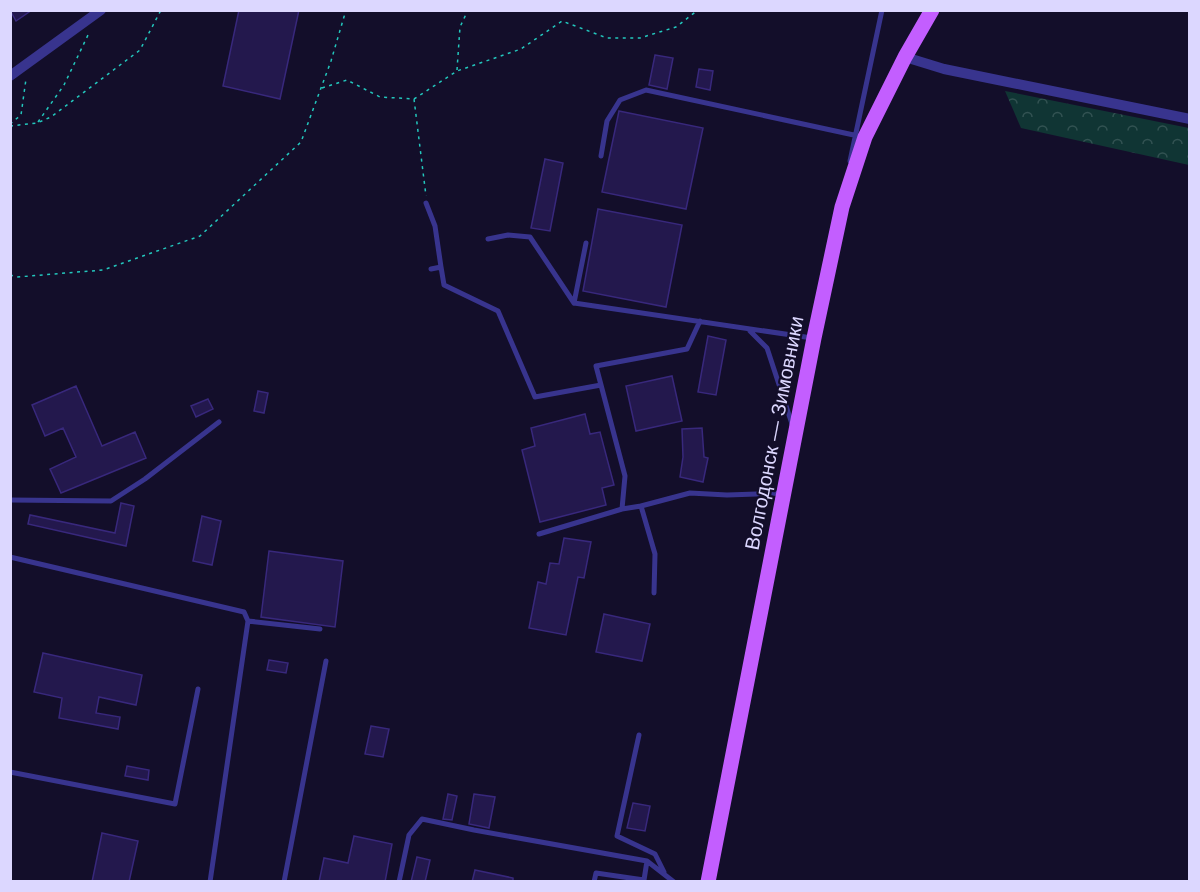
<svg xmlns="http://www.w3.org/2000/svg" width="1200" height="892" viewBox="0 0 1200 892" font-family="Arial,sans-serif">
<defs>
<pattern id="forest-crowns" width="20" height="18" patternUnits="userSpaceOnUse" patternTransform="scale(1.5)"><rect width="20" height="18" fill="#103534"/><path d="M2 6a3 3 0 1 1 6 0M12 15a3 3 0 1 1 6 0" fill="none" stroke="#325252"/></pattern>
</defs>
<rect width="100%" height="100%" fill="#130e2a"/>
<path fill="url(#forest-crowns)" d="M1005 91 1189 128V165L1021 128Z"/>
<path fill="#23184d" stroke="#38287c" stroke-width="1.5" d="M10 10H32L16 21Z
M239 10H299L280 99 223 86Z
M655 55 673 58 667 89 649 85Z
M699 69 713 71 710 90 696 87Z
M619 111 703 128 686 209 602 192Z
M545 159 563 163 550 231 531 228Z
M598 209 682 225 666 307 583 291Z
M708 336 726 340 716 395 698 392Z
M672 376 682 421 636 431 626 386Z
M76 386 102 446 135 432 146 458 61 493 50 469 76 457 63 428 45 436 32 405Z
M258 391 268 393 264 413 254 411Z
M208 399 213 409 196 417 191 406Z
M585 414 590 434 600 432 614 485 602 488 606 505 540 522 522 450 535 446 531 428Z
M702 428 704 457 708 458 703 482 680 477 683 457 682 429Z
M121 503 134 506 126 546 28 524 30 515 115 533Z
M202 516 221 521 212 565 193 561Z
M564 538 591 542 584 578 578 577 566 635 529 628 538 582 546 584 550 563 559 564Z
M269 551 343 561 335 627 261 617Z
M604 614 650 624 642 661 596 652Z
M43 653 142 675 136 705 99 697 96 713 120 717 118 729 59 718 62 698 34 692Z
M269 660 288 663 286 673 267 670Z
M371 726 389 729 383 757 365 754Z
M127 766 149 770 148 780 125 776Z
M448 794 457 796 452 820 443 819Z
M474 794 495 797 489 828 469 824Z
M633 803 650 806 645 831 627 828Z
M102 833 138 841 129 882H92Z
M354 836 392 844 385 882H319L324 858 348 863Z
M417 857 430 860 425 882H411Z
M475 870 513 878V882H472Z"/>
<g fill="none" stroke-linecap="round" stroke-linejoin="round">
<path stroke="#23c7bd" stroke-width="1.5" stroke-dasharray="3 4.5" stroke-linecap="butt" d="M457 70 460 27 468 10
M322 88 347 80 380 97 414 99 426 196
M414 99 457 71 521 49 562 21 607 38H640L676 27 698 10
M38 122 64 85 89 33
M10 124 21 115 26 79
M10 126 37 123 51 117 140 50 161 10
M10 275 17 277 103 270 200 236 301 142 331 61 346 10"/>
<path stroke="#38348e" stroke-width="5" d="M601 156 607 121 620 100 646 90 863 137
M850 161 882 10
M426 203 435 226 441 267 431 269
M488 239 508 235 530 237 574 303
M586 243 574 303 812 338
M441 267 444 285 498 311 535 397 601 385
M750 331 767 348 792 424
M10 500 111 501 145 479 219 422
M641 506 690 493 727 495 782 493
M622 509 625 476 596 366 687 349 700 321
M539 534 622 509 641 506 655 554 654 593
M10 557 244 612 248 621 320 629
M639 735 617 836 655 854 664 872
M10 772 175 804 198 689
M210 882 248 621
M284 882 326 661
M399 882 409 835 422 819 474 830 647 861 674 882
M594 882 596 873 644 880 647 861"/>
<path stroke="#38348e" stroke-width="10" d="M905 57 944 69 1190 119
M10 76 101 10"/>
<path stroke="#c35eff" stroke-width="15" d="M708 882 814 338 842 207 865 137 905 57 932 10"/>
</g>
<g text-anchor="middle" dominant-baseline="central" stroke-width="4.5" stroke-linejoin="round" paint-order="stroke">
<g font-size="20" fill="#dcd7ff" stroke="#130e2a">
<text transform="translate(774 433) rotate(-79)">Волгодонск — Зимовники</text>
</g>
</g>
<rect width="1200" height="892" fill="none" stroke="#dcd7ff" stroke-width="24"/>
</svg>
